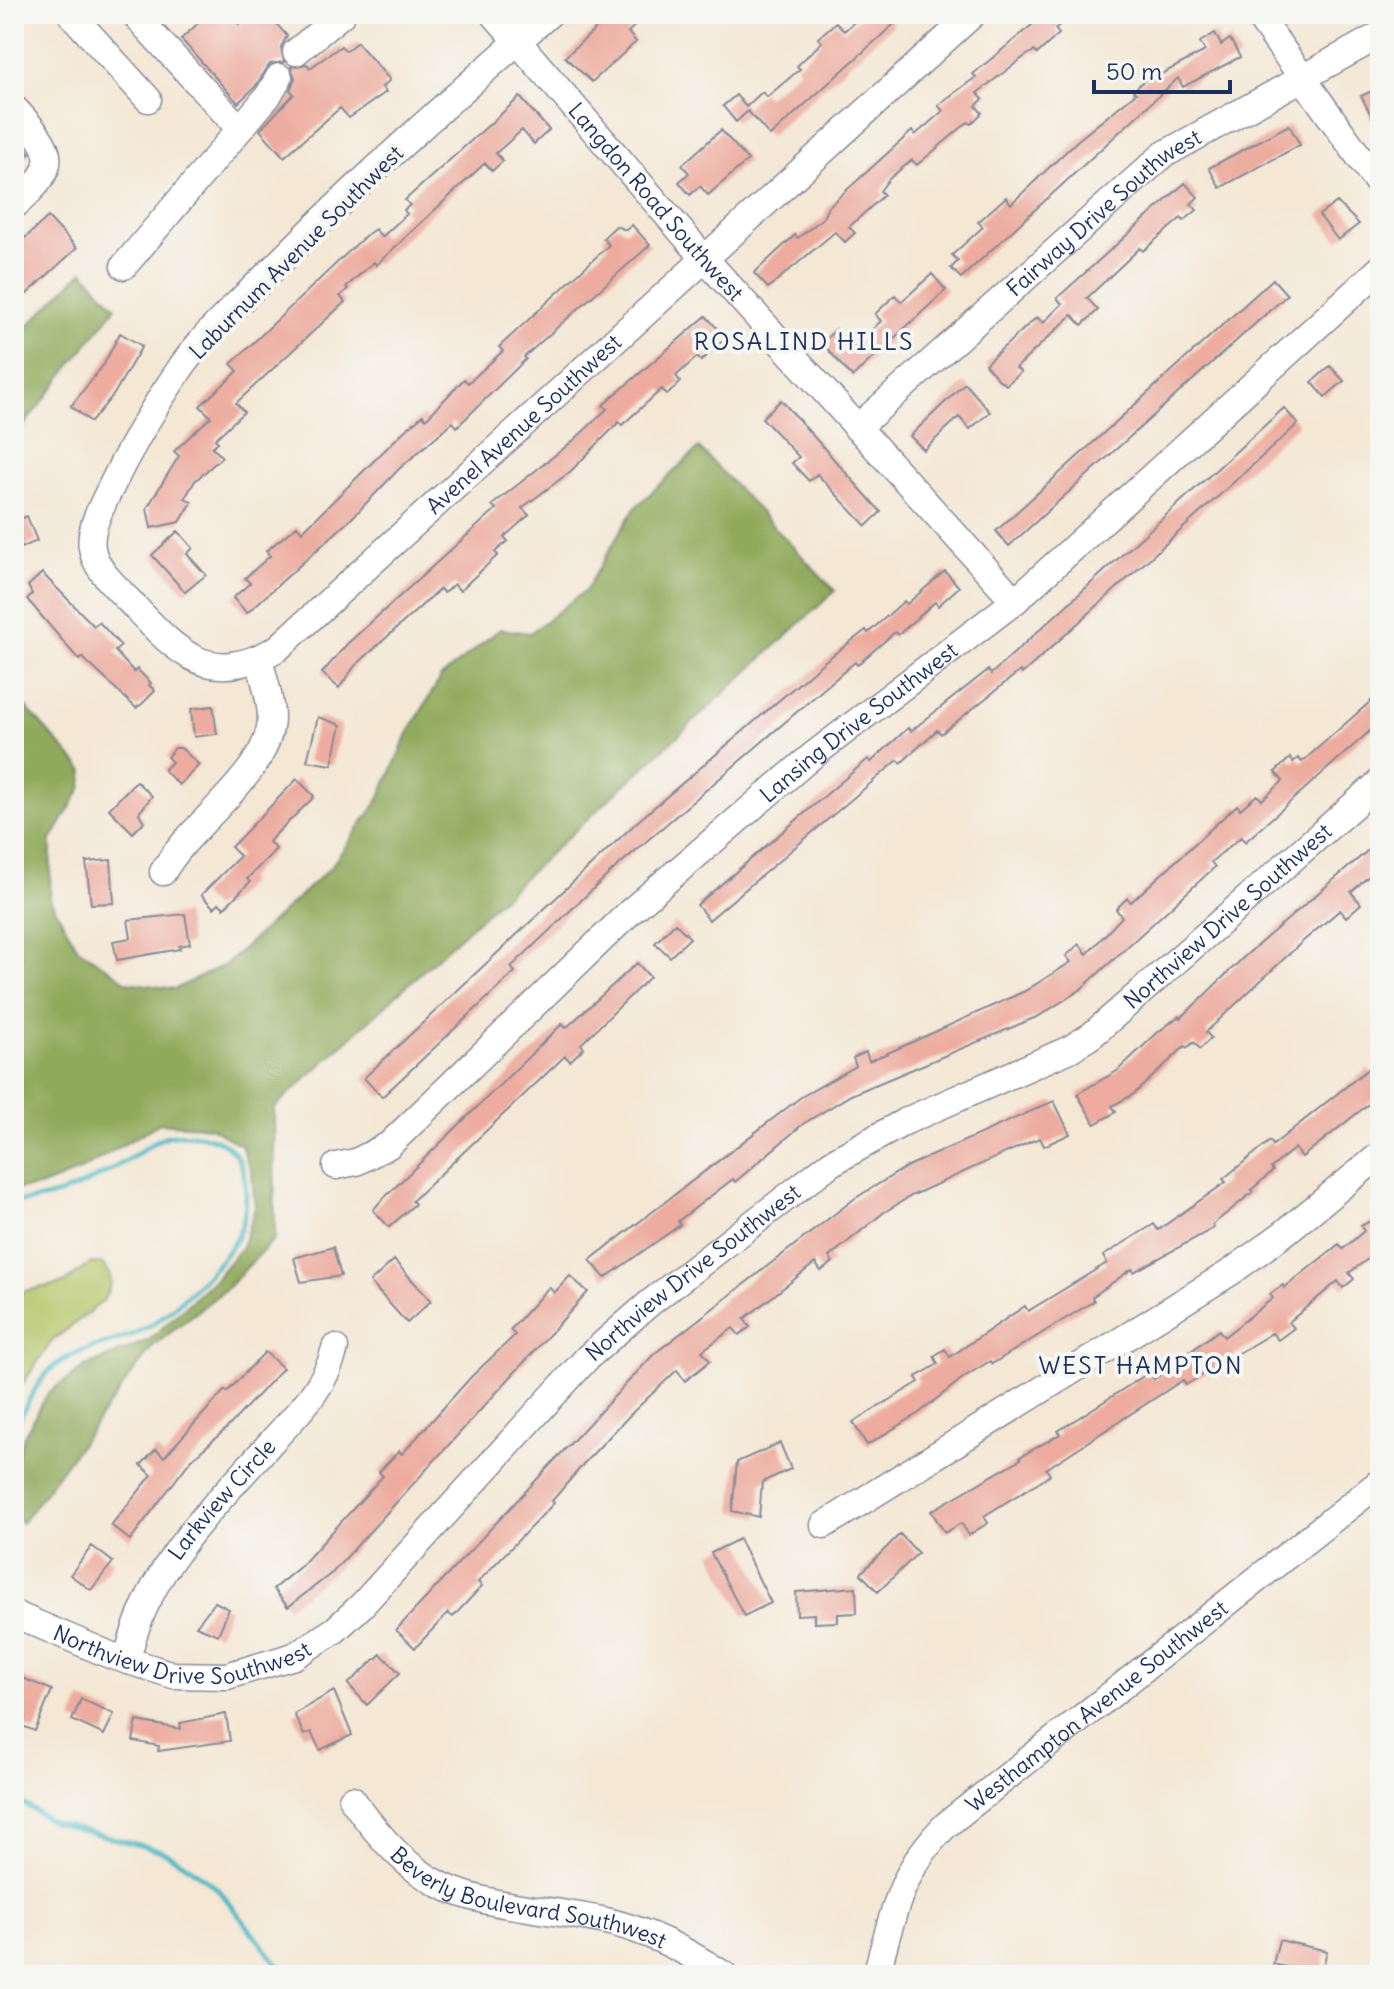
<svg xmlns="http://www.w3.org/2000/svg" width="1394" height="1989" viewBox="0 0 1394 1989" font-family="Delius,sans-serif">
<rect width="100%" height="100%" fill="#f6f6f2"/>
<filter id="ink" filterUnits="userSpaceOnUse"><feTurbulence type="fractalNoise" baseFrequency=".0125" numOctaves="2"/><feDisplacementMap in="SourceGraphic" scale="16" xChannelSelector="R" yChannelSelector="G"/><feConvolveMatrix kernelMatrix="1 2 1 2 8 2 1 2 1" color-interpolation-filters="sRGB"/></filter>
<filter id="wash" filterUnits="userSpaceOnUse"><feTurbulence type="fractalNoise" baseFrequency=".006" numOctaves="4" result="noise"/><feDisplacementMap in="SourceGraphic" scale="32" xChannelSelector="R" yChannelSelector="G"/><feGaussianBlur stdDeviation="1.8" result="paint"/><feColorMatrix in="noise" values="0 0 0 0 0 0 0 0 0 0 0 0 0 0 0 0 0 1.4 0 .05"/><feComposite in="paint" operator="in"/></filter>
<g filter="url(#wash)">
<rect width="100%" height="100%" fill="#f4e7d4"/>
<path fill="#b5c567" stroke="#687a62" stroke-width="2" d="M91 1263 102 1264 110 1274 111 1284 103 1301 52 1341 14 1396V1293L64 1283Z"/>
<path fill="#90aa5c" stroke="#566c5d" stroke-width="2" d="M83 271 116 307 14 438V340Z
M699 448 835 591 274 1108 275 1238 227 1288 152 1347 22 1523 14 1516V1465L24 1436 48 1393 85 1367 149 1340 216 1278 242 1247 255 1208 252 1173 241 1145 210 1127 160 1123 77 1172 39 1187 14 1189V694L84 771 81 789 51 840 50 900 78 948 127 982 175 989 225 965 330 868 378 801 408 734 441 677 500 629 530 633 586 590 634 509Z"/>
<g fill="none" stroke-linecap="round" stroke-linejoin="round">
<path stroke="#4cbac3" stroke-width="5" d="M14 1202C61 1200 92 1181 131 1158 142 1151 156 1139 168 1136 188 1132 217 1135 232 1150 250 1169 249 1215 237 1237 224 1262 167 1318 142 1330 115 1344 83 1346 57 1364 37 1379 25 1408 14 1430
M14 1798 52 1822 162 1851 185 1864 219 1890 286 1975"/>
</g>
<g id="blocks">
<path fill="#edac9f" d="M208 14H230L239 24 251 14H268L287 36 281 47 284 62 270 64 255 87 238 103 181 39Z
M612 14H632L639 22 628 32 636 42 592 82 565 57Z
M863 14H885L894 24 770 136 748 111 736 122 723 106 736 95 746 107 762 92 767 97 800 69 797 66 822 42 818 38 836 22 844 31Z
M1038 14H1071L1055 29 1059 34 1037 54 1034 51 1024 57 977 93 983 99 976 106 982 113 971 124 968 122 917 165 912 160 889 179 880 191 884 195 849 227 855 233 845 242 835 232 768 288 754 273 795 235 798 238 823 218 828 207 912 131 915 135 943 111 938 105 976 77 973 74 1033 24 1030 21Z
M1215 33 1221 45 1230 39 1240 57 1183 87 1178 78 961 278 951 268 958 261 952 255 983 227 978 222 1006 197 1011 204 1077 141 1136 93 1133 91 1154 71 1158 76 1205 51 1200 42Z
M357 42 390 80 382 87 386 92 349 118 340 108 284 157 260 130 294 94 290 90 295 78 291 67 307 64 310 68 341 46 346 51Z
M1380 87V132L1361 96Z
M520 97 549 130 534 144 522 130 496 153 503 161 492 171 485 163 376 265 374 262 346 287 348 289 340 296 345 302 236 403 244 412 215 439 218 442 212 447 222 457 195 481 185 498 192 502 180 522 151 528 147 508 179 456 174 451 211 417 200 406 238 371 231 364 365 236 375 229 382 237 407 214 404 210 410 205 405 200Z
M1289 125 1300 145 1220 188 1209 168Z
M721 130 748 160 708 195 700 186 690 195 679 182 689 173 682 165Z
M14 132 30 153 14 166Z
M1185 183 1198 197 1191 204 1197 210 1184 221 1181 218 1143 251 1140 248 1087 298 1098 310 1082 325 1072 315 1016 368 1021 372 1006 385 998 379 985 364 1037 317 1043 323 1062 304 1057 298Z
M1337 202 1359 224 1338 240 1319 215Z
M48 217 77 248 14 306V248Z
M632 225 650 245 524 357 526 359 457 427 453 422 400 468 351 519 247 613 233 598 250 583 245 578 270 556 266 551 297 526 302 532 402 433 423 415 426 419 464 379 468 383 503 351 499 347 609 245 603 238 616 226 626 230Z
M932 274 946 290 852 377 822 343 836 329 853 348 881 321 875 314 895 295 901 302Z
M1273 279 1287 295 1009 546 996 531Z
M706 316 726 338 701 361 697 357 676 376 681 382 667 395 662 389 622 425 619 422 571 471 522 508 529 515 504 537 508 541 495 552 498 555 470 581 460 591 454 584 444 593 440 589 355 666 339 688 322 673 347 644 496 509 492 505 573 441 607 409 603 405Z
M120 333 142 346 114 394 91 422 71 406 104 364Z
M1330 366 1344 381 1325 397 1312 382Z
M965 383 990 412 970 429 959 417 924 450 910 436Z
M781 400 881 512 866 526 817 474 809 481 792 463 799 457 762 418Z
M1284 408 1298 424 1022 674 1020 671 941 734 937 730 901 763 898 760 709 920 697 905 868 759 871 762 908 728 911 731 988 670 991 674Z
M27 516 37 541 14 551V522Z
M178 531 193 548 187 554 206 575 185 592 152 555Z
M945 571 959 587 938 606 935 602 898 635 895 632 857 665 855 662 613 870 511 967 515 972 382 1097 364 1078 637 822 825 661 866 630 868 633 904 601 907 604Z
M42 573 94 626 99 622 121 646 115 651 134 672 137 669 151 683 149 685 155 691 142 704 136 708 82 657 79 660 27 599 32 594 28 586Z
M1380 693V722L1245 842 1241 837 1211 862 1215 867 1080 990 1039 1016 851 1095 803 1124 735 1182 733 1179 678 1221 680 1225 605 1278 590 1260 801 1097 856 1066 853 1058 866 1052 869 1061 888 1053 1025 991 1071 962 1066 956 1079 944 1087 954 1122 917 1116 909 1127 898 1131 902 1237 805 1240 809 1257 795 1262 800 1283 781 1275 772 1290 758 1293 762 1298 758 1302 762Z
M213 706 217 734 194 737 191 709Z
M318 717 341 725 332 765 307 761Z
M175 748H181L199 765 179 785 164 770 172 762 167 757Z
M297 779 314 796 311 800 273 837 269 842 276 849 247 879 250 882 224 908 219 903 214 908 201 895 240 856 231 847Z
M136 781 152 796 139 813 144 822 133 833 109 809Z
M1380 840V866L1351 892 1361 904 1346 917 1340 910 1302 942 1206 1032 1211 1038 1200 1049 1194 1042 1187 1048 1185 1046 1134 1094 1112 1106 1116 1112 1095 1124 1077 1094 1117 1071 1157 1033 1179 1016 1181 1018 1245 956Z
M111 860 114 903 91 904 86 862Z
M185 914 190 944 179 946 180 949 117 960 113 941 131 938 128 920Z
M675 923 690 938 670 957 655 943Z
M637 963 650 977 581 1044 584 1048 570 1061 565 1056 412 1201 415 1204 389 1227 373 1210 380 1202 562 1024 566 1028Z
M1368 1069 1380 1083V1095L1302 1157 1295 1148 1271 1168 1273 1171 1251 1190 1253 1192 1212 1225 1214 1228 1134 1272 1132 1269 1092 1297 1094 1301 992 1364 990 1361 964 1377 919 1413 867 1445 853 1422 919 1382 916 1377 938 1364 934 1356 945 1349 950 1357 1025 1306 1028 1311 1107 1263 1103 1256 1154 1224 1158 1230 1226 1182 1223 1179 1270 1141 1273 1145Z
M1054 1101 1070 1134 1044 1146 1040 1138 1032 1141 911 1196 883 1213 829 1257 833 1262 821 1271 815 1263 744 1319 750 1327 739 1335 733 1328 702 1351 710 1361 685 1381 677 1370 633 1412 586 1461 552 1501 554 1503 478 1582 482 1586 453 1617 448 1613 415 1648 396 1630 654 1354 854 1199 908 1166Z
M1380 1216V1250L1349 1273 1354 1279 1343 1288 1338 1281 1289 1322 1294 1328 1278 1340 1272 1333 1186 1385 1183 1380 1046 1469 1050 1475 984 1516 988 1523 969 1535 961 1523 945 1533 931 1511 1021 1459 1020 1457 1060 1434 1058 1431 1150 1372 1154 1379 1184 1361 1182 1358 1219 1330 1224 1337 1273 1298 1270 1294 1283 1285 1284 1288 1339 1244 1343 1249 1364 1231 1361 1226Z
M333 1247 341 1276 301 1282 294 1258Z
M394 1260 431 1301 407 1323 370 1282Z
M570 1276 588 1292 333 1572 288 1607 273 1589 301 1566 383 1476 379 1472 399 1451 402 1454 471 1377 515 1335 510 1330 540 1297 549 1287 554 1293Z
M265 1352 283 1368 227 1428 191 1460 130 1540 111 1525 152 1475 141 1465 156 1449 164 1457 225 1390 227 1392Z
M780 1443 791 1469 762 1482 759 1517 732 1511 737 1462Z
M900 1534 918 1553 878 1592 861 1574 863 1571Z
M739 1539 771 1603 744 1616 711 1553Z
M92 1546 113 1562 91 1590 70 1575Z
M856 1587 857 1613 838 1614V1622L814 1623V1614L797 1615 796 1592Z
M215 1602 229 1609 218 1635 196 1626Z
M381 1654 400 1673 367 1705 348 1684Z
M20 1677 52 1690 35 1731 22 1726 25 1717 15 1713 19 1702 14 1701V1691Z
M334 1691 352 1735 320 1750 311 1732 304 1735 294 1714Z
M81 1699 114 1714 104 1735 72 1720Z
M226 1714 230 1741 158 1751 159 1746 133 1741 137 1721 181 1729 180 1723Z
M1279 1940 1327 1951 1321 1975 1273 1964Z"/>
</g>
</g>
<g filter="url(#ink)">
<use href="#blocks" fill-opacity="0" stroke="#888b99" stroke-width="2"/>
<g fill="none" stroke-linecap="round" stroke-linejoin="round">
<g stroke="#888b99" stroke-width="29">
<g id="minor">
<path d="M71 14 148 99"/>
<path d="M134 14 239 128"/>
<path id="s1" d="M494 14 704 258 1015 601"/>
<path id="s2" d="M549 14C455 96 361 179 273 269 243 299 207 330 182 366 154 406 127 453 106 497 99 512 89 531 92 548 95 569 116 587 130 602 177 651 207 689 278 648L973 14"/>
<path d="M1257 14 1380 186"/>
<path d="M296 52 342 14"/>
<path d="M14 108C55 152 62 164 14 206"/>
<path d="M124 266 268 96 279 77"/>
<path id="s3" d="M857 428 1163 155 1380 35"/>
<path d="M163 872C190 823 269 774 271 719 271 699 264 679 259 659"/>
<path id="s4" d="M336 1166 356 1162 389 1145 631 911 812 756 1015 601 1380 269"/>
<path d="M824 1525 1231 1272 1283 1234 1380 1155"/>
<path id="s5" d="M14 1614 110 1655 173 1675 227 1676 294 1656 335 1630 362 1605 588 1357 651 1302 831 1163 906 1121 1070 1049 1092 1035 1380 782"/>
<path id="s6" d="M127 1661C145 1569 214 1507 274 1439 299 1412 326 1386 335 1348"/>
<path id="s7" d="M352 1799C432 1913 478 1896 601 1920 646 1929 685 1950 724 1975"/>
<path id="s8" d="M876 1975C893 1915 900 1870 946 1825L1380 1482"/>
</g>
</g>
<use href="#minor" stroke="#fff" stroke-width="26"/>
</g>
</g>
<g text-anchor="middle" dominant-baseline="central" stroke-width="8" stroke-linejoin="round" paint-order="stroke">
<g font-size="22" fill="#1b2f5e" stroke="#f6f6f2">
<text stroke="none"><textPath href="#s1" startOffset="248">Langdon Road Southwest</textPath></text>
<text stroke="none"><textPath href="#s3" startOffset="328">Fairway Drive Southwest</textPath></text>
<text transform="translate(296 252) rotate(-45)">Laburnum Avenue Southwest</text>
<text stroke="none"><textPath href="#s2" startOffset="1288">Avenel Avenue Southwest</textPath></text>
<text stroke="none"><textPath href="#s4" startOffset="690">Lansing Drive Southwest</textPath></text>
<text stroke="none"><textPath href="#s5" startOffset="1498">Northview Drive Southwest</textPath></text>
<text stroke="none"><textPath href="#s5" startOffset="850">Northview Drive Southwest</textPath></text>
<text stroke="none"><textPath href="#s6" startOffset="190">Larkview Circle</textPath></text>
<text stroke="none"><textPath href="#s5" startOffset="178">Northview Drive Southwest</textPath></text>
<text stroke="none"><textPath href="#s8" startOffset="360">Westhampton Avenue Southwest</textPath></text>
<text stroke="none"><textPath href="#s7" startOffset="212">Beverly Boulevard Southwest</textPath></text>
</g>
<g font-size="24" letter-spacing="2" fill="#1b2f5e" stroke="#f6f6f2">
<text x="804" y="341">ROSALIND HILLS</text>
<text x="1141" y="1365">WEST HAMPTON</text>
</g>
</g>
<rect width="1394" height="1989" fill="none" stroke="#f6f6f2" stroke-width="48"/>
<path d="M1094 80v12h136v-12" fill="none" stroke="#1b2f5e" stroke-width="4"/>
<text x="1106" y="80" font-size="24" fill="#1b2f5e" stroke="#f6f6f2" stroke-width="6" paint-order="stroke">50 m</text>
</svg>
